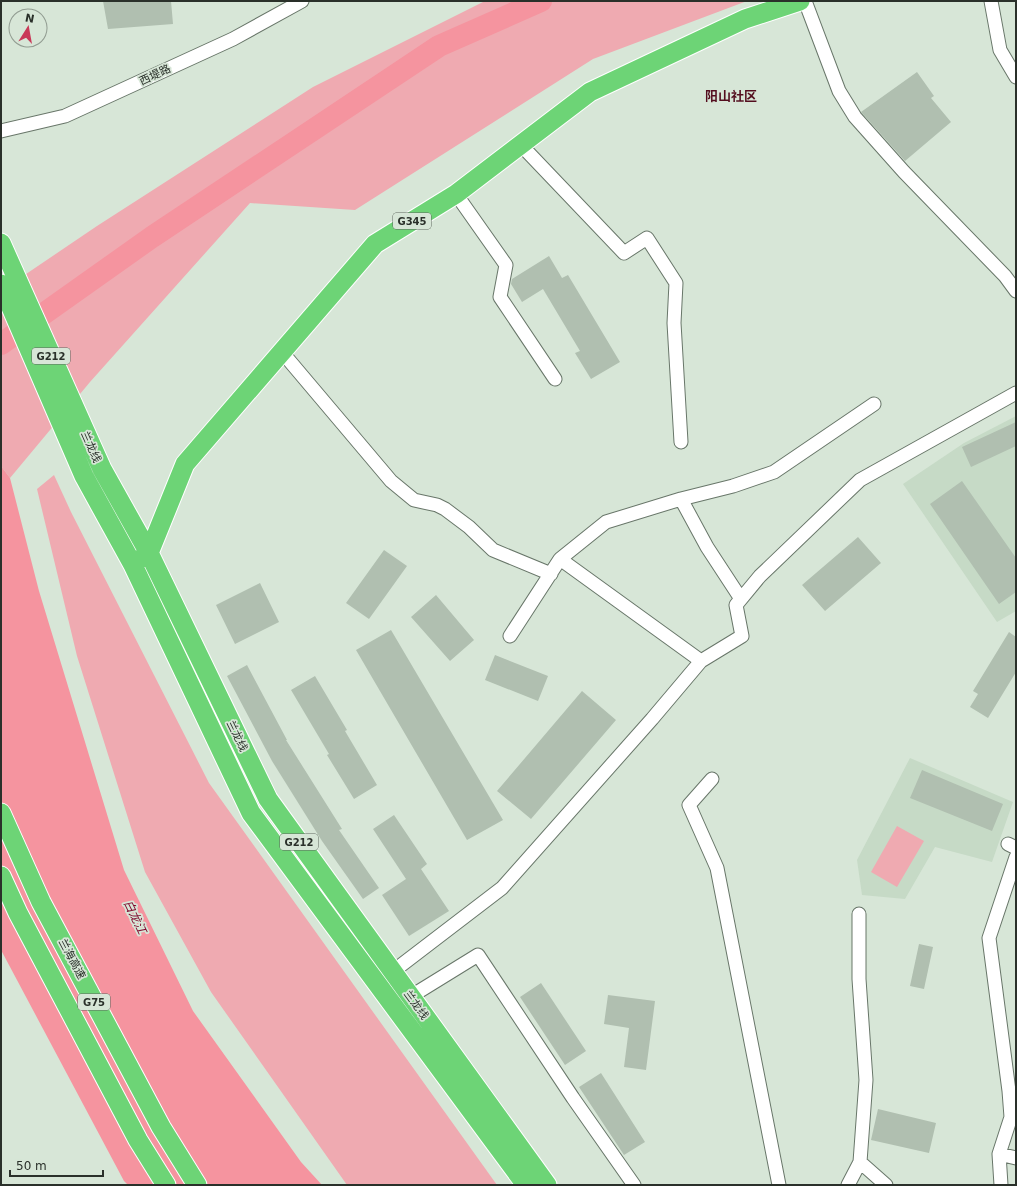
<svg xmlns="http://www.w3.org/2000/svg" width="1017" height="1186" viewBox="0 0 1017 1186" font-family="'DejaVu Sans','Noto Sans SC',sans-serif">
<rect width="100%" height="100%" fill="#d7e6d7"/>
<path fill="#c6dac6" d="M1016 416V611L997 622 903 484 964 443Z
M910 758 1013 802 992 862 935 847 905 899 862 895 857 860Z"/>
<path fill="#efaab1" d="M485 1H747L593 59 355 210 250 203 90 382 10 478 1 466V291L97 226 313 87Z
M54 475 71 512 209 783 497 1185H347L211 992 145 872 77 656 37 489Z
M897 826 924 841 897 887 871 872Z"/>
<path fill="#f5949f" d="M1 466 10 478 39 591 124 870 193 1011 301 1162 322 1185H128L124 1181 1 950Z"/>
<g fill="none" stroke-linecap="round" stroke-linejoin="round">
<path stroke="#f5949f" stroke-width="22" d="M1 344 152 237 439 46 541 1"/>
</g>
<path fill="#b0bfb0" d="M103 1H171L173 24 108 29Z
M917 72 934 96 931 98 951 122 905 161 861 112Z
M549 256 562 278 568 275 620 362 591 379 575 353 580 351 543 289 522 302 511 284 512 279Z
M1016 422V446L971 467 962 447Z
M962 481 1016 558V592L999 604 930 504Z
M858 537 881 563 825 611 802 585Z
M384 550 407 566 369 619 346 603Z
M260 583 279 622 235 644 216 605Z
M436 595 474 640 450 661 411 617Z
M391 630 503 820 467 840 356 650Z
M1009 632 1016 637V672L988 718 970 707 978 694 973 691Z
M495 655 548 676 538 701 485 680Z
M247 665 287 740H286L342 829 339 830 379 888 363 899 322 841 272 761 227 676Z
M315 676 347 730 345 731 377 785 354 799 327 755 329 754 291 690Z
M582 691 616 720 531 819 497 791Z
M922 770 1003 804 992 831 910 798Z
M394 815 427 864 421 869 449 911 409 936 382 895 406 879 373 829Z
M919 944 933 947 924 989 910 986Z
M541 983 586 1051 565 1065 520 997Z
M608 995 655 1001 646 1070 624 1067 629 1028 604 1024Z
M601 1073 645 1142 624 1155 579 1087Z
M878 1109 936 1123 929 1153 871 1140Z"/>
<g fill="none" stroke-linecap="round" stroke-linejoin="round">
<g stroke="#687669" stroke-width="15">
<path id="minor" d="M805 1 839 91 855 117 904 172 1005 276 1016 291
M991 1 1000 50 1016 77
M1 131 65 116 233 39 302 1
M521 145 624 253 647 238 676 283 674 323 681 442
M456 194 506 265 500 297 555 379
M282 352 391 481 414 500 437 505 445 509 469 527 493 550 551 574
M681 499 707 547 741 599
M560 559 606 522 681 499 733 486 774 472 874 404
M510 636 560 559 701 661
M712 779 689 805 717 868 779 1185
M1008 844 1016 848
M387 976 502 888 652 719 701 661 742 636 736 605 760 576 860 480 1016 393
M405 1000 478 955 573 1098 634 1185
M999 1154 1016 1158
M860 1162 886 1185
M848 1185 860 1162 866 1080 859 979V914
M1001 1185 999 1154 1011 1117 1009 1091 989 938 1016 857"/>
</g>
<g stroke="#fff" stroke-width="21">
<path id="highway" d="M1 243 102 469 149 553 268 799 547 1185
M1 284 84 476 133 565 251 813 526 1185
M142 558 149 553 185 464 375 244 456 194 590 92 745 19 800 1
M1 813 41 902 161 1127 197 1185
M1 876 18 913 138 1140 166 1185"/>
</g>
<use href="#minor" stroke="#fff" stroke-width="13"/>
<use href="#highway" stroke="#6dd476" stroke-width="19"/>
</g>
<g text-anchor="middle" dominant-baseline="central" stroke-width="3.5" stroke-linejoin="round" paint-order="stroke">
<g fill="#d7e6d7" stroke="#5e675e" stroke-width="1">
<rect x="393" y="213" width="38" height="16" rx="3"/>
<rect x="32" y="348" width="38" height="16" rx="3"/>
<rect x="280" y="834" width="38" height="16" rx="3"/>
<rect x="78" y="994" width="32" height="16" rx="3"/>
</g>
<g font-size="10" font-weight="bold" fill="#2a302a">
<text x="412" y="221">G345</text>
<text x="51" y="356">G212</text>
<text x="299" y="842">G212</text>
<text x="94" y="1002">G75</text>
</g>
<g font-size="11" fill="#2a302a" stroke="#d7e6d7">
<text transform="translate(155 75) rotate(-25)">西堤路</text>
<text transform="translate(91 447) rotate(66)">兰龙线</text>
<text transform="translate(237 736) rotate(64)">兰龙线</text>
<text transform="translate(72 959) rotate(62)">兰海高速</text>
<text transform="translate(416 1005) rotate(54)">兰龙线</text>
</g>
<g font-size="12" font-style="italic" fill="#7e052b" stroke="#d7e6d7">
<text transform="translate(135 917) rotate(64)">白龙江</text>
</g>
<g font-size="13" font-weight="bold" fill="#530d1e" stroke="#d7e6d7">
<text x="731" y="96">阳山社区</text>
</g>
</g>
<rect width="1017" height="1186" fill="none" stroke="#2a302a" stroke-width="4"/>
<g transform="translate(28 28) rotate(11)"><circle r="19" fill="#d7e6d7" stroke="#929d92"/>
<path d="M0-3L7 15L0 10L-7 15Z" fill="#c93958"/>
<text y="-6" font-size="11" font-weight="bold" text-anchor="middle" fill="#2a302a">N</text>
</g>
<path d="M10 1170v6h93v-6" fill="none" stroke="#2a302a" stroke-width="2"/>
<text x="16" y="1170" font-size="12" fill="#2a302a" stroke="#d7e6d7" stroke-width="3" paint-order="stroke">50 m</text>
</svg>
